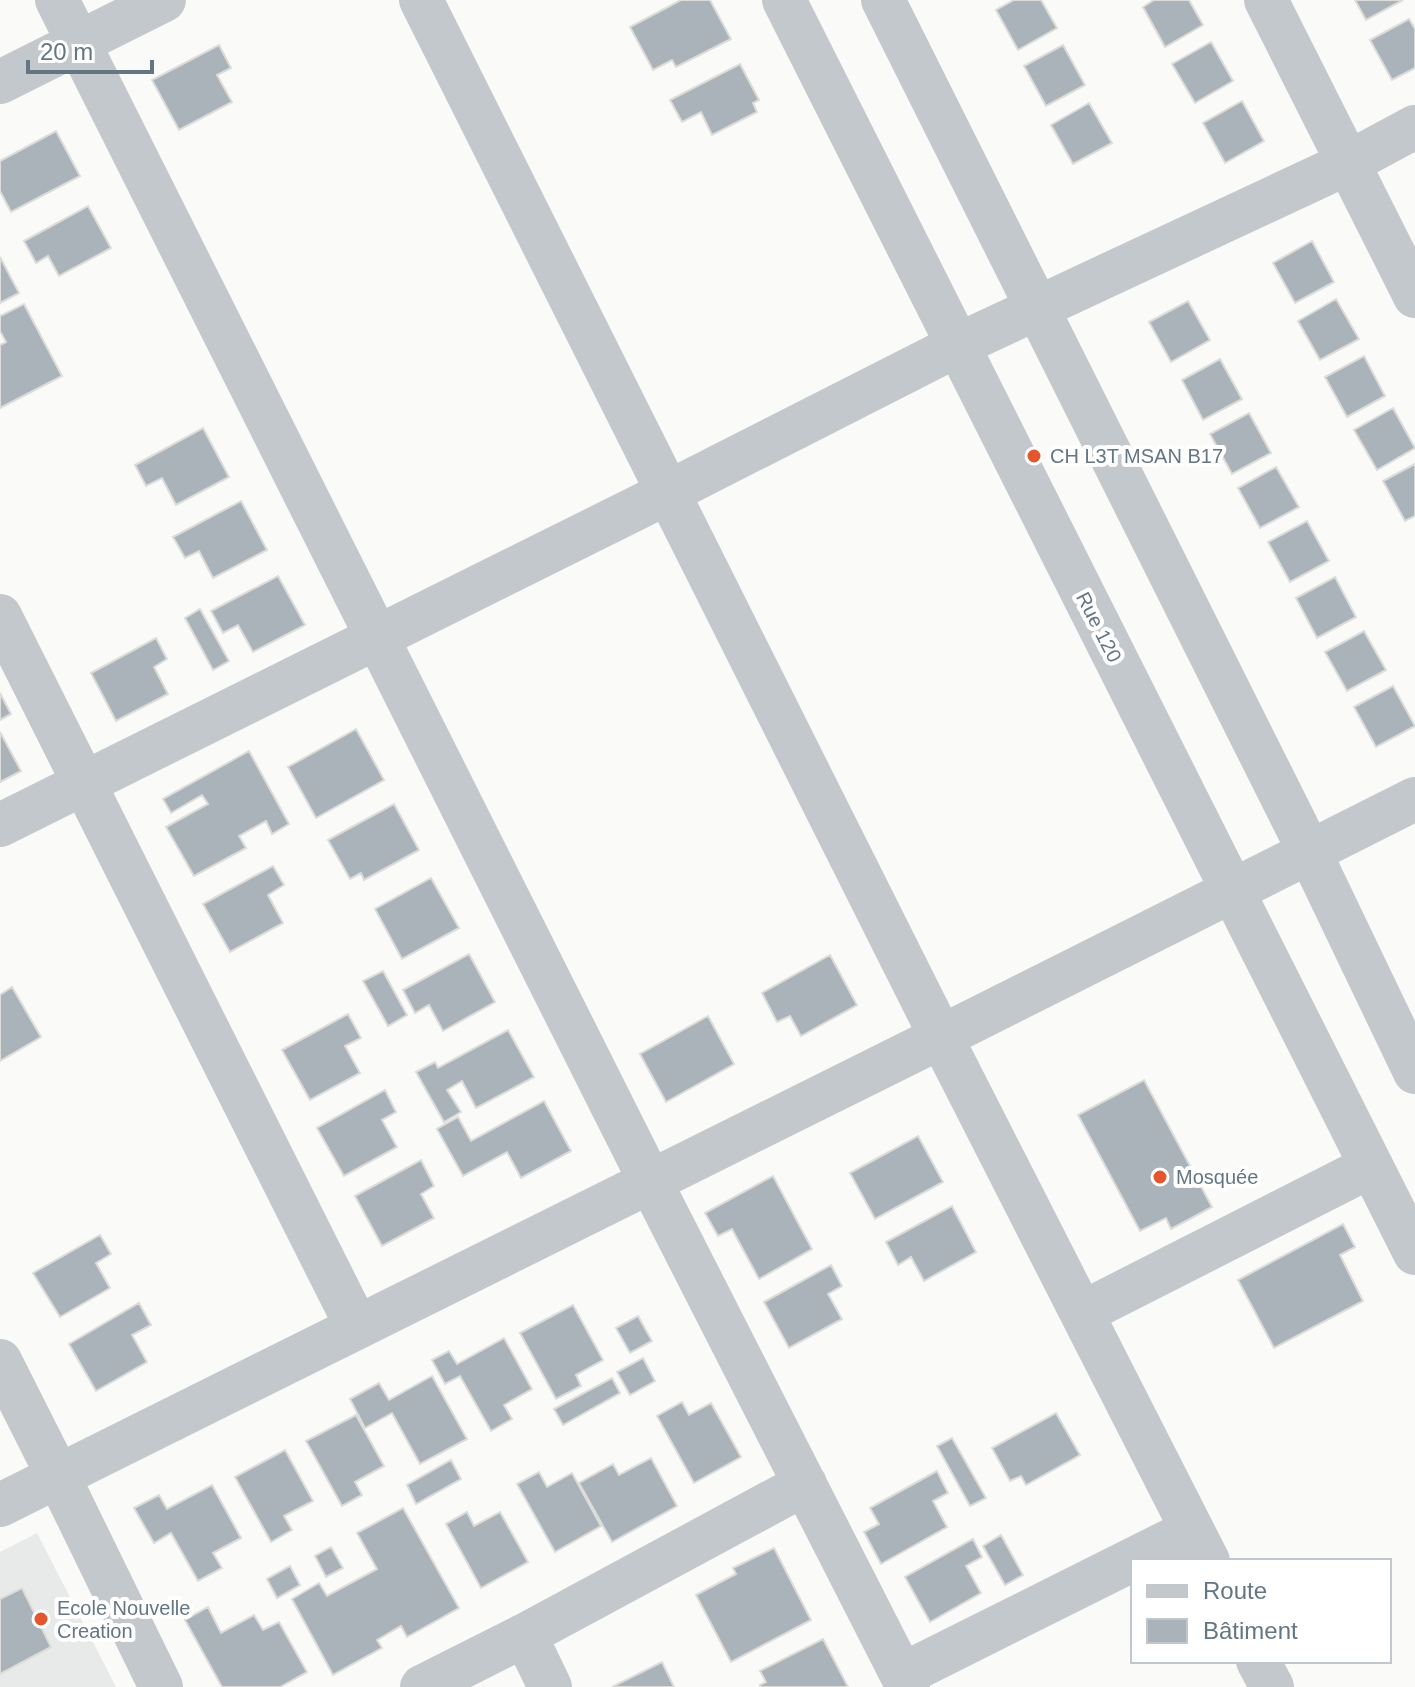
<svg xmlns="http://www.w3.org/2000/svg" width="1415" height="1687" viewBox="0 0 1415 1687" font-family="Helvetica,sans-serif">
<rect width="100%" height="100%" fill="#fafaf8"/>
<path fill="#e8e9e9" d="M37 1533 116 1687H0V1552Z"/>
<path fill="#aab3b9" stroke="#dcdcda" stroke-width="2" d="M681 0H710L731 39 676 67 672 60 653 70 630 27Z
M1014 0H1041L1057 28 1018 50 996 10Z
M1154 0H1189L1203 25 1165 47 1143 7Z
M1355 0H1403L1366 20Z
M1409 19 1415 29V68L1392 80 1370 40Z
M1211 42 1233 81 1195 103 1172 64Z
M219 45 231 68 217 75 232 102 179 130 152 80Z
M1063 45 1085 85 1046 106 1024 66Z
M740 64 759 100 753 103 757 112 712 135 701 112 682 122 670 100Z
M1242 101 1264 141 1225 163 1203 123Z
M1089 103 1112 143 1073 164 1051 125Z
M56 131 80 176 11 212 0 191V161Z
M88 206 111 248 59 276 48 256 36 263 24 241Z
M1312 241 1334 282 1295 303 1273 263Z
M0 257 19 293 0 303Z
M1336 299 1359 339 1320 360 1298 321Z
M1188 301 1210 340 1171 362 1149 322Z
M24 304 62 376 0 408V345L6 342 0 331V316Z
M1364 356 1385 396 1347 417 1325 377Z
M1220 359 1242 399 1203 420 1182 380Z
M1393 408 1415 448 1377 470 1354 430Z
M1249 413 1271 453 1232 474 1210 434Z
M203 428 229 477 176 505 162 478 146 486 135 465Z
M1415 464V516L1405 521 1383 481Z
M1276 467 1299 507 1260 528 1238 488Z
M241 501 267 550 213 578 199 551 185 558 173 537Z
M1307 521 1329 561 1290 582 1268 542Z
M278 576 305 625 253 652 238 625 223 633 211 611Z
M1335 577 1356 617 1317 638 1296 598Z
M200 609 229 661 213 670 185 618Z
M1364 631 1386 670 1347 691 1325 652Z
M156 638 167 659 154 667 168 694 116 721 91 673Z
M1393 686 1415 726 1376 747 1354 707Z
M0 693 11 714 0 720Z
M356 729 384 780 316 818 288 767Z
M0 732 21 771 0 782Z
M249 751 289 824 272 834 266 821 239 836 246 848 194 876 166 827 208 804 202 795 171 813 163 799Z
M394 804 419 850 364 880 361 873 350 879 328 840Z
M273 866 284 885 268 895 283 923 230 952 203 904Z
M431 878 459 928 402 959 375 909Z
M469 954 495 1002 443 1031 429 1005 415 1013 403 990Z
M830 955 857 1005 801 1036 790 1016 777 1022 762 993Z
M383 971 407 1015 388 1026 363 981Z
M12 987 41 1037 0 1061V995Z
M348 1014 361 1038 345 1046 360 1073 310 1100 282 1050Z
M708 1016 734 1064 666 1102 640 1054Z
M508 1030 534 1077 476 1108 462 1081 447 1090 461 1112 444 1122 416 1072 435 1062 438 1068Z
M1144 1080 1212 1207 1171 1229 1166 1218 1140 1231 1078 1115Z
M385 1090 396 1112 382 1120 397 1147 344 1176 317 1128Z
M544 1101 571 1151 521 1178 507 1152 463 1176 437 1129 458 1117 471 1141Z
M918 1136 943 1182 875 1219 850 1173Z
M421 1160 434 1186 421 1194 434 1218 382 1246 355 1196Z
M773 1176 812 1249 759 1279 732 1229 718 1236 705 1213Z
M952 1206 976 1252 924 1281 911 1257 898 1265 886 1242Z
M1343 1224 1355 1247 1340 1255 1363 1301 1274 1348 1238 1280Z
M100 1235 111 1254 96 1263 110 1288 60 1317 33 1273Z
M831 1265 842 1286 828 1294 842 1319 789 1348 764 1302Z
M139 1303 151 1325 132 1335 147 1362 96 1391 69 1344Z
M573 1305 603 1360 576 1375 581 1386 556 1399 520 1333Z
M638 1316 652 1341 630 1353 616 1328Z
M504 1338 532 1389 504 1405 512 1419 491 1431 460 1376 445 1384 432 1360 449 1351 457 1364Z
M643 1358 655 1381 630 1395 617 1372Z
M432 1376 467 1439 420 1464 392 1413 365 1428 350 1399 379 1383 389 1400Z
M612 1378 620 1393 563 1425 554 1409Z
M682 1402 689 1415 711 1403 741 1457 694 1483 657 1416Z
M1056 1413 1080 1455 1026 1485 1021 1476 1010 1481 992 1448Z
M356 1415 384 1466 355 1482 362 1495 342 1506 306 1441Z
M952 1438 986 1498 970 1506 937 1446Z
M285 1450 313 1501 284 1516 292 1530 271 1542 235 1477Z
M651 1458 677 1506 612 1542 579 1483 613 1464 619 1475Z
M451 1460 461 1479 416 1504 407 1485Z
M937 1471 948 1493 933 1501 947 1527 881 1564 864 1532 879 1524 870 1508Z
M539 1472 547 1487 572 1473 601 1526 555 1552 517 1484Z
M212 1485 241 1538 213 1553 222 1568 198 1581 171 1533 154 1543 134 1508 159 1495 167 1509Z
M403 1508 459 1608 407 1637 401 1626 377 1640 382 1648 333 1675 292 1599 319 1583 327 1596 377 1569 357 1533Z
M467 1512 474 1526 500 1512 528 1562 481 1588 446 1524Z
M1001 1535 1023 1575 1005 1585 983 1546Z
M973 1539 982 1557 966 1566 981 1593 930 1622 905 1577Z
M331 1547 343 1568 326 1577 315 1556Z
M774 1548 811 1620 731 1662 696 1595 736 1574 733 1568Z
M290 1566 300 1585 277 1598 267 1579Z
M22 1588 51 1647 0 1674V1599Z
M208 1607 221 1633 254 1615 263 1630 279 1622 307 1672 280 1687H222L185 1620Z
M823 1639 848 1687H761L760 1685 766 1682 760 1671Z
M662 1662 674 1687H612Z"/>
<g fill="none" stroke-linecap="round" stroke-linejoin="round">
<path stroke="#c3c8cc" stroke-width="44" d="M57 0 650 1181 908 1687
M421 0 941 1037 1208 1561
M784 0 1415 1253
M883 0 1309 851 1415 1072
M1266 0 1415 296
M0 82 164 0
M0 616 357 1327
M0 825 669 492 958 345 1348 163 1415 127
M1082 1313 1371 1166
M0 1361 58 1476 161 1687
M0 1505 941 1037 1415 799
M525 1635 550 1687
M1258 1661 1272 1687
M902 1675 1192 1530
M422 1687 525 1635 805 1484"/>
</g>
<g fill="#e4572e" stroke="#fff" stroke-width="3">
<circle cx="1034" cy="456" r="8"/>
<circle cx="1160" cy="1177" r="8"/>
<circle cx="41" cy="1619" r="8"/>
</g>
<g text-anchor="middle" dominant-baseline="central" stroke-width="8" stroke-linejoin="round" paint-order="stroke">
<g font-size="20" fill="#657683" stroke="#fff" text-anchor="start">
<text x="1050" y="456">CH L3T MSAN B17</text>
<text x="1176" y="1177">Mosquée</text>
<text x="57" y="1608">Ecole Nouvelle<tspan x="57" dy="23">Creation</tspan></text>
</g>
<g font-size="20" fill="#657683" stroke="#fff">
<text transform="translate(1099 627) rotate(63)">Rue 120</text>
</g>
</g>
<rect x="1131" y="1559" width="260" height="104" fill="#ffffff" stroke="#c1c8cd" stroke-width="2"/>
<rect x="1147" y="1585" width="40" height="12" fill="#c3c8cc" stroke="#c1c8cd" stroke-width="2"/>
<text x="1203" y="1599" font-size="24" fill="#657683">Route</text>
<rect x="1147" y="1619" width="40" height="24" fill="#aab3b9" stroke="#c1c8cd" stroke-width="2"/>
<text x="1203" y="1639" font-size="24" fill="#657683">Bâtiment</text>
<path d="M28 60v12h124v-12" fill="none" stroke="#657683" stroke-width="4"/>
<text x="40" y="60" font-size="24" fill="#657683" stroke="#ffffff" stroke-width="6" paint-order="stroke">20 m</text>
</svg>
